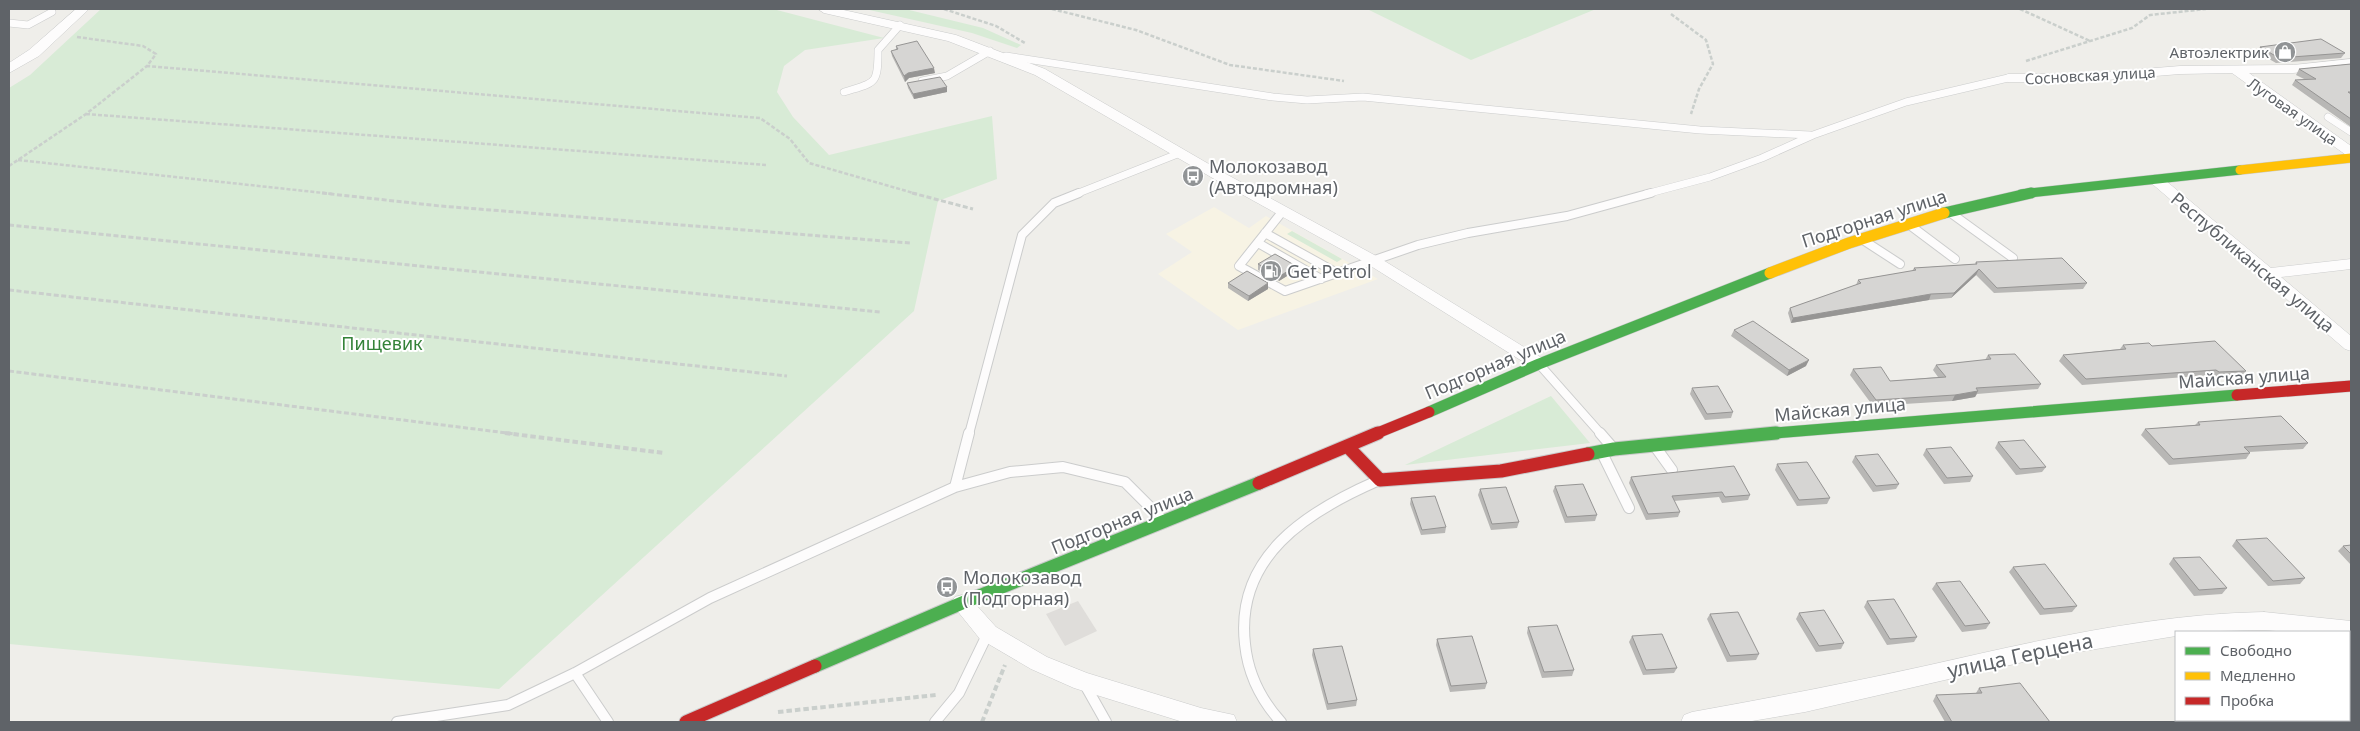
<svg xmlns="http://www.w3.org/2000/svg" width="2360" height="731" viewBox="0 0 2360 731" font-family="'Noto Sans',sans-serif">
<rect width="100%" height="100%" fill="#efeeea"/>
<path fill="#f7f3e4" d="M1214 207 1249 228 1266 216 1378 279 1238 330 1158 274 1192 252 1166 234Z"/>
<path fill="#dfddda" d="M1078 601 1097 631 1065 646 1046 614Z"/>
<path fill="#d8ebd6" d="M101 9H773L884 38 805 50 784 66 777 92 793 117 829 155 992 116 997 179 938 201 914 311 499 689 9 644V88L30 75Z
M865 9H905L983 28 1021 45 1017 48 972 33Z
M1367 9H1596L1471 60Z
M1292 231 1342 259 1337 262 1287 234Z
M1551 396 1590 443 1405 465Z"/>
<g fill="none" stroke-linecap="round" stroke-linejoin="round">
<g stroke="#cbcccc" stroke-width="8">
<path id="lane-far2" d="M9 23 28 25 52 12
M1006 56 1273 97 1307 100 1363 97 1700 130 1810 135
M922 81 947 76 990 51
M844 92C876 82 878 85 878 50L900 25
M2328 117 2351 132
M1076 194 1180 153
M1646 194 1710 177 1762 158 1813 135 1906 102 2008 78"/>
</g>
<g stroke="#cbcccc" stroke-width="10">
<path id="lane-far1" d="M1948 211 2013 258
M1282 212 1239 266 1285 291 1418 245 1468 233 1567 216 1651 193
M1907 223 1955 259
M1265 233 1337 273
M1860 238 1900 264
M1258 243 1321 279
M1539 364 1601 434
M969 434 1022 235 1054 203 1079 193"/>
</g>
<g stroke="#cbcccc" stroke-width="12">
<path id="lane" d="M1600 433 1613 448
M1654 445 1672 470
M1601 451 1629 508
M955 487 969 433
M575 673 608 722
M1084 683 1106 722
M397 722 508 705 575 673 710 598 955 487 1010 472 1063 467 1125 482 1163 520
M935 722 959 693 988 633
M1281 722C1261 700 1248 674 1245 644 1235 557 1306 512 1377 481"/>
</g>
<g stroke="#cbcccc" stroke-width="1">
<path id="street" d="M76 9H89L39 56 9 73V63L29 50Z
M818 9H839L956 35 1045 69 1226 174 1378 257 1545 360 1548 364 1545 368H1533L1366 263 1216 180 1035 75 948 41 824 13Z
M2351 59V67L2293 73H2249L2351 146V156L2346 155 2232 73 2180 74 2082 82H2008L2001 78 2008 74H2082L2180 66 2293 65Z
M2155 175 2160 176 2271 268 2351 259V269L2281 277 2351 336V351L2345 349 2150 182 2148 179Z
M962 595 969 597 996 627 1047 657 1087 673 1201 708 1234 715 1237 722H1183L1074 688 1031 669 980 639 951 603 955 597Z
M2264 612 2351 621V639H2349V632H2289L2264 630 2176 632V636L2041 658 1805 712 1746 722H1681L1684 715 1692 712C1770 698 1848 683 1925 666 2036 641 2150 614 2264 612Z"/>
</g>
<g stroke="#cacacb" stroke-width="10">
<path id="fast-far2" d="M2021 194 2240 170"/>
</g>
<g stroke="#cacacb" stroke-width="12">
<path id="fast-far1" d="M1944 213 2031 193
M1429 412 1539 364 1770 273
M1763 434 2237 395"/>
</g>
<g stroke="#cacacb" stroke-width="15">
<path id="fast" d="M1588 454 1614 449 1776 433
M815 666 962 603 1259 483"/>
</g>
<g stroke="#cacacb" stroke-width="10">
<path id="slow-far1" d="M2240 170 2351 158"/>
</g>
<g stroke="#cacacb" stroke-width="12">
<path id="slow" d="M1770 273 1849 243 1944 213"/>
</g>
<g stroke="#cacacb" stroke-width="12">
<path id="jam-far1" d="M2237 395 2351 386
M1375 434 1429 412"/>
</g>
<g stroke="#cacacb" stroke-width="15">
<path id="jam" d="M1348 447 1380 480 1501 471 1588 454
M1259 483 1378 433
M686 722 815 666"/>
</g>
<path stroke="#cacfcc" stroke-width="2.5" stroke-dasharray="4 2" stroke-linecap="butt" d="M944 9 996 26 1025 43
M1052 9 1136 30 1230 65 1344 81
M2020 9 2090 41
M1671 14 1706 40 1713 64 1699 89 1691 114
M77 37 143 46 156 54 147 66 760 118 790 139 809 163 917 194
M2026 61 2132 28 2150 15 2206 9
M86 114 766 165
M18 160 333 194
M9 166 86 114 147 66"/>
<path stroke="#cacfcc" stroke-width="3" stroke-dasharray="5 2.5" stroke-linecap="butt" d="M322 193 440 206 910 243
M912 193 973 209
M9 225 880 312
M9 290 787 376
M9 371 515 434"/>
<path stroke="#cacfcc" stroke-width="4" stroke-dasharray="5.5 3" stroke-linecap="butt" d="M505 433 664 453
M778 712 936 695
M982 722 1005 665"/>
<use href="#lane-far2" stroke="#fdfcfc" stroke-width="7"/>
<use href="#lane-far1" stroke="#fdfcfc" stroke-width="8"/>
<use href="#lane" stroke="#fdfcfc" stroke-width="10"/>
<use href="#street" fill="#fdfcfc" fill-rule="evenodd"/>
<use href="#fast-far2" stroke="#4caf50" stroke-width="9"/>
<use href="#fast-far1" stroke="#4caf50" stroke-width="11"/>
<use href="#fast" stroke="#4caf50" stroke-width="13"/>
<use href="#slow-far1" stroke="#ffc107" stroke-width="9"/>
<use href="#slow" stroke="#ffc107" stroke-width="11"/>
<use href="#jam-far1" stroke="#c62828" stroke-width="11"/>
<use href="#jam" stroke="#c62828" stroke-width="13"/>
</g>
<path fill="#b8b7b5" d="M896 46 935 73 909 78 905 82 892 56 891 51 896 50Z
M2260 47 2345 53 2341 58 2276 63 2257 52Z
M2351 64V127L2292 85 2295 80 2304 79 2296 75 2299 69Z
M907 83 947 87V92L914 99 908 88Z
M1976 262 2087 283 2083 289 1994 293 1976 275 1951 298 1929 300 1791 323 1788 313 1790 308 1856 285 1858 280 1912 271 1914 268 1975 264Z
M1258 264 1295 271 1279 281 1258 270Z
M1228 283 1268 289 1248 301 1228 288Z
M1734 330 1806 366 1787 376 1731 336Z
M2123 345 2152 346 2246 371 2241 376 2214 378 2211 375 2082 385 2059 361 2063 355 2120 349Z
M1988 355 2041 384 2038 389 1977 394 1975 397 1952 401 1873 406 1850 375 1853 369 1890 381 1938 377 1933 370 1936 365 1985 360Z
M1692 388 1733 412 1731 418 1705 420 1690 394Z
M2198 422 2308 443 2303 449 2249 452 2250 453 2246 459 2169 465 2141 435 2145 429 2195 425Z
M1998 442 2046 467 2042 472 2016 475 1995 448Z
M1926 449 1973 476 1970 482 1944 484 1923 455Z
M1855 456 1899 484 1896 489 1873 492 1852 462Z
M1777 464 1830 498 1827 504 1797 506 1775 470Z
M1631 477 1750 495 1748 500 1722 503 1719 497 1674 501 1680 512 1678 517 1646 520 1629 483Z
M1555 486 1597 515 1595 521 1565 523 1553 491Z
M1480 489 1519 522 1517 528 1491 530 1478 495Z
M1411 498 1446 527 1445 533 1421 535 1410 504Z
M2236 540 2305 578 2300 584 2268 586 2232 546Z
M2351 545V565L2338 551 2343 546Z
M2173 558 2227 588 2222 594 2194 596 2169 564Z
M2013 567 2077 606 2072 612 2040 615 2009 572Z
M1936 583 1990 623 1986 629 1962 632 1932 589Z
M1867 601 1917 637 1914 642 1887 645 1864 607Z
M1799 613 1844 643 1841 649 1816 652 1796 619Z
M1710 614 1759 654 1756 660 1727 662 1707 619Z
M1528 627 1574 670 1572 676 1542 678 1527 633Z
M1632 636 1677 668 1674 673 1643 675 1629 642Z
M1437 639 1487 683 1485 689 1450 692 1436 645Z
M1313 649 1357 700 1356 706 1327 710 1312 655Z
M2349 673 2351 676V705H2349Z
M1979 688 2050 722H1945L1933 701 1936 695 1976 693Z"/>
<path fill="#969594" d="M934 68 935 73 909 78 905 82 904 76 908 73Z
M947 87V92L914 99 913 94Z
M1296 266 1295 271 1279 281 1280 276Z
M1979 269 1976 275 1951 298 1954 293Z
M1268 283V289L1248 301 1249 296Z
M1931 294 1929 300 1791 323 1793 318Z
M1809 360 1806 366 1787 376 1789 370Z
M1978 391 1975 397 1952 401 1955 395Z"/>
<path fill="#d6d5d3" stroke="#969594" d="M2321 39 2345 53 2279 58 2260 47Z
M917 41 934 68 908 73 904 76 891 51 898 49 896 46Z
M2351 64V92H2348L2351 94V119L2295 80 2316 79 2299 69Z
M940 77 947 87 913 94 907 83Z
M1275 254 1296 266 1280 276 1258 264Z
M2062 258 2087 283 1997 288 1979 269 1954 293 1931 294 1793 318 1790 308 1861 283 1858 280 1916 270 1914 268 1977 264 1976 262Z
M1247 271 1268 283 1249 296 1228 283Z
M1753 321 1809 360 1789 370 1734 330Z
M2215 341 2246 371 2219 372 2216 370 2086 379 2063 355 2126 349 2123 345 2149 343 2152 346Z
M2015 354 2041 384 1976 388 1978 391 1955 395 1876 400 1853 369 1881 367 1890 381 1946 377 1936 365 1991 359 1988 355Z
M1718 386 1733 412 1707 414 1692 388Z
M2281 416 2308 443 2244 447 2250 453 2173 459 2145 429 2200 425 2198 422Z
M2024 440 2046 467 2020 469 1998 442Z
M1951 447 1973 476 1947 478 1926 449Z
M1878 454 1899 484 1876 486 1855 456Z
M1807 462 1830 498 1799 500 1777 464Z
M1734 466 1750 495 1725 497 1722 492 1672 496 1680 512 1648 514 1631 477Z
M1583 484 1597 515 1567 517 1555 486Z
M1506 487 1519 522 1492 524 1480 489Z
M1435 496 1446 527 1422 530 1411 498Z
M2267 538 2305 578 2273 581 2236 540Z
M2351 545V554L2343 546Z
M2200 557 2227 588 2199 590 2173 558Z
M2045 564 2077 606 2044 609 2013 567Z
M1960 581 1990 623 1965 626 1936 583Z
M1894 599 1917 637 1890 639 1867 601Z
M1824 610 1844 643 1819 646 1799 613Z
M1738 612 1759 654 1730 656 1710 614Z
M1557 625 1574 670 1544 672 1528 627Z
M1662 634 1677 668 1646 670 1632 636Z
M1472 636 1487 683 1451 686 1437 639Z
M1342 646 1357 700 1328 704 1313 649Z
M2349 673 2351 676V699H2349Z
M2020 683 2050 722H1952L1936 695 1982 693 1979 688Z"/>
<defs>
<g id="shop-disc" transform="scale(1.125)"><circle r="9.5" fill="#919496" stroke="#fff"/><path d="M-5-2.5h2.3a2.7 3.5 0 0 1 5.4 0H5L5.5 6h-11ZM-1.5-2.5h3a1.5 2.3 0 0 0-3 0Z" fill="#fff"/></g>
<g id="bus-disc" transform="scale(1.125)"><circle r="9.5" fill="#919496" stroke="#fff"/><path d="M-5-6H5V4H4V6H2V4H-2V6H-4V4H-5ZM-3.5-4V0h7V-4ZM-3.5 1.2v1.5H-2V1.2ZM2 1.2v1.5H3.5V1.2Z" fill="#fff"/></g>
<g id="fuel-disc" transform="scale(1.125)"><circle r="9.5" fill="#919496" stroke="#fff"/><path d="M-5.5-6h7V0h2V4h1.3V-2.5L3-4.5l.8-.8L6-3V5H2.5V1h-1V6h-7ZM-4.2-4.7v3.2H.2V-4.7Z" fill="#fff"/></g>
</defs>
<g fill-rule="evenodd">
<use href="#shop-disc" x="2285" y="52"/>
<use href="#bus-disc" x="1193" y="176"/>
<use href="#fuel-disc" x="1271" y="271"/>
<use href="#bus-disc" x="947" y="587"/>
</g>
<g text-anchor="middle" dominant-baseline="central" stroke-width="4" stroke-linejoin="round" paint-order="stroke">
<g font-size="15" fill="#5f6368" stroke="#fff" text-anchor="end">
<text x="2269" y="52">Автоэлектрик</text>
</g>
<g font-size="15" fill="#5f6368" stroke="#fff">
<text transform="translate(2090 75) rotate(-3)">Сосновская улица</text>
<text transform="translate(2293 111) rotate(35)">Луговая улица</text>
</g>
<g font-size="18" fill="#5f6368" stroke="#fff" text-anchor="start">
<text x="1209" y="166">Молокозавод<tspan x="1209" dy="21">(Автодромная)</tspan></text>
<text x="1287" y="271">Get Petrol</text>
<text x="963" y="577">Молокозавод<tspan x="963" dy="21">(Подгорная)</tspan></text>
</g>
<g font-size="18" fill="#5f6368" stroke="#fff">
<text transform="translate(1874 218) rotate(-18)">Подгорная улица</text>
<text transform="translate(2253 262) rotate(40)">Республиканская улица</text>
<text transform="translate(1495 364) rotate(-23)">Подгорная улица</text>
<text transform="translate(2244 377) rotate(-4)">Майская улица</text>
<text transform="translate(1840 409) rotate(-5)">Майская улица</text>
<text transform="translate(1122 520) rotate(-22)">Подгорная улица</text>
</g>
<g font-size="18" fill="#348238" stroke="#fff">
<text x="382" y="343">Пищевик</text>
</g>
<g font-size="21" fill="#5f6368" stroke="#fff">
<text transform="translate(2020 655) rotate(-12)">улица Герцена</text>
</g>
</g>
<rect width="2360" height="731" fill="none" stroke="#5f6368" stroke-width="20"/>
<rect x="2175" y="631" width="175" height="90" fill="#ffffff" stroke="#bfc1c3"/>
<rect x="2185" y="647" width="25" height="8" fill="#4caf50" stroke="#bfc1c3"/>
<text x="2220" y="656" font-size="15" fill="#5f6368">Свободно</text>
<rect x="2185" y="672" width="25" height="8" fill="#ffc107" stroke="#bfc1c3"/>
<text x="2220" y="681" font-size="15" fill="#5f6368">Медленно</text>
<rect x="2185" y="697" width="25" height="8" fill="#c62828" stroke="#bfc1c3"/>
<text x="2220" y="706" font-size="15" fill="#5f6368">Пробка</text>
</svg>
